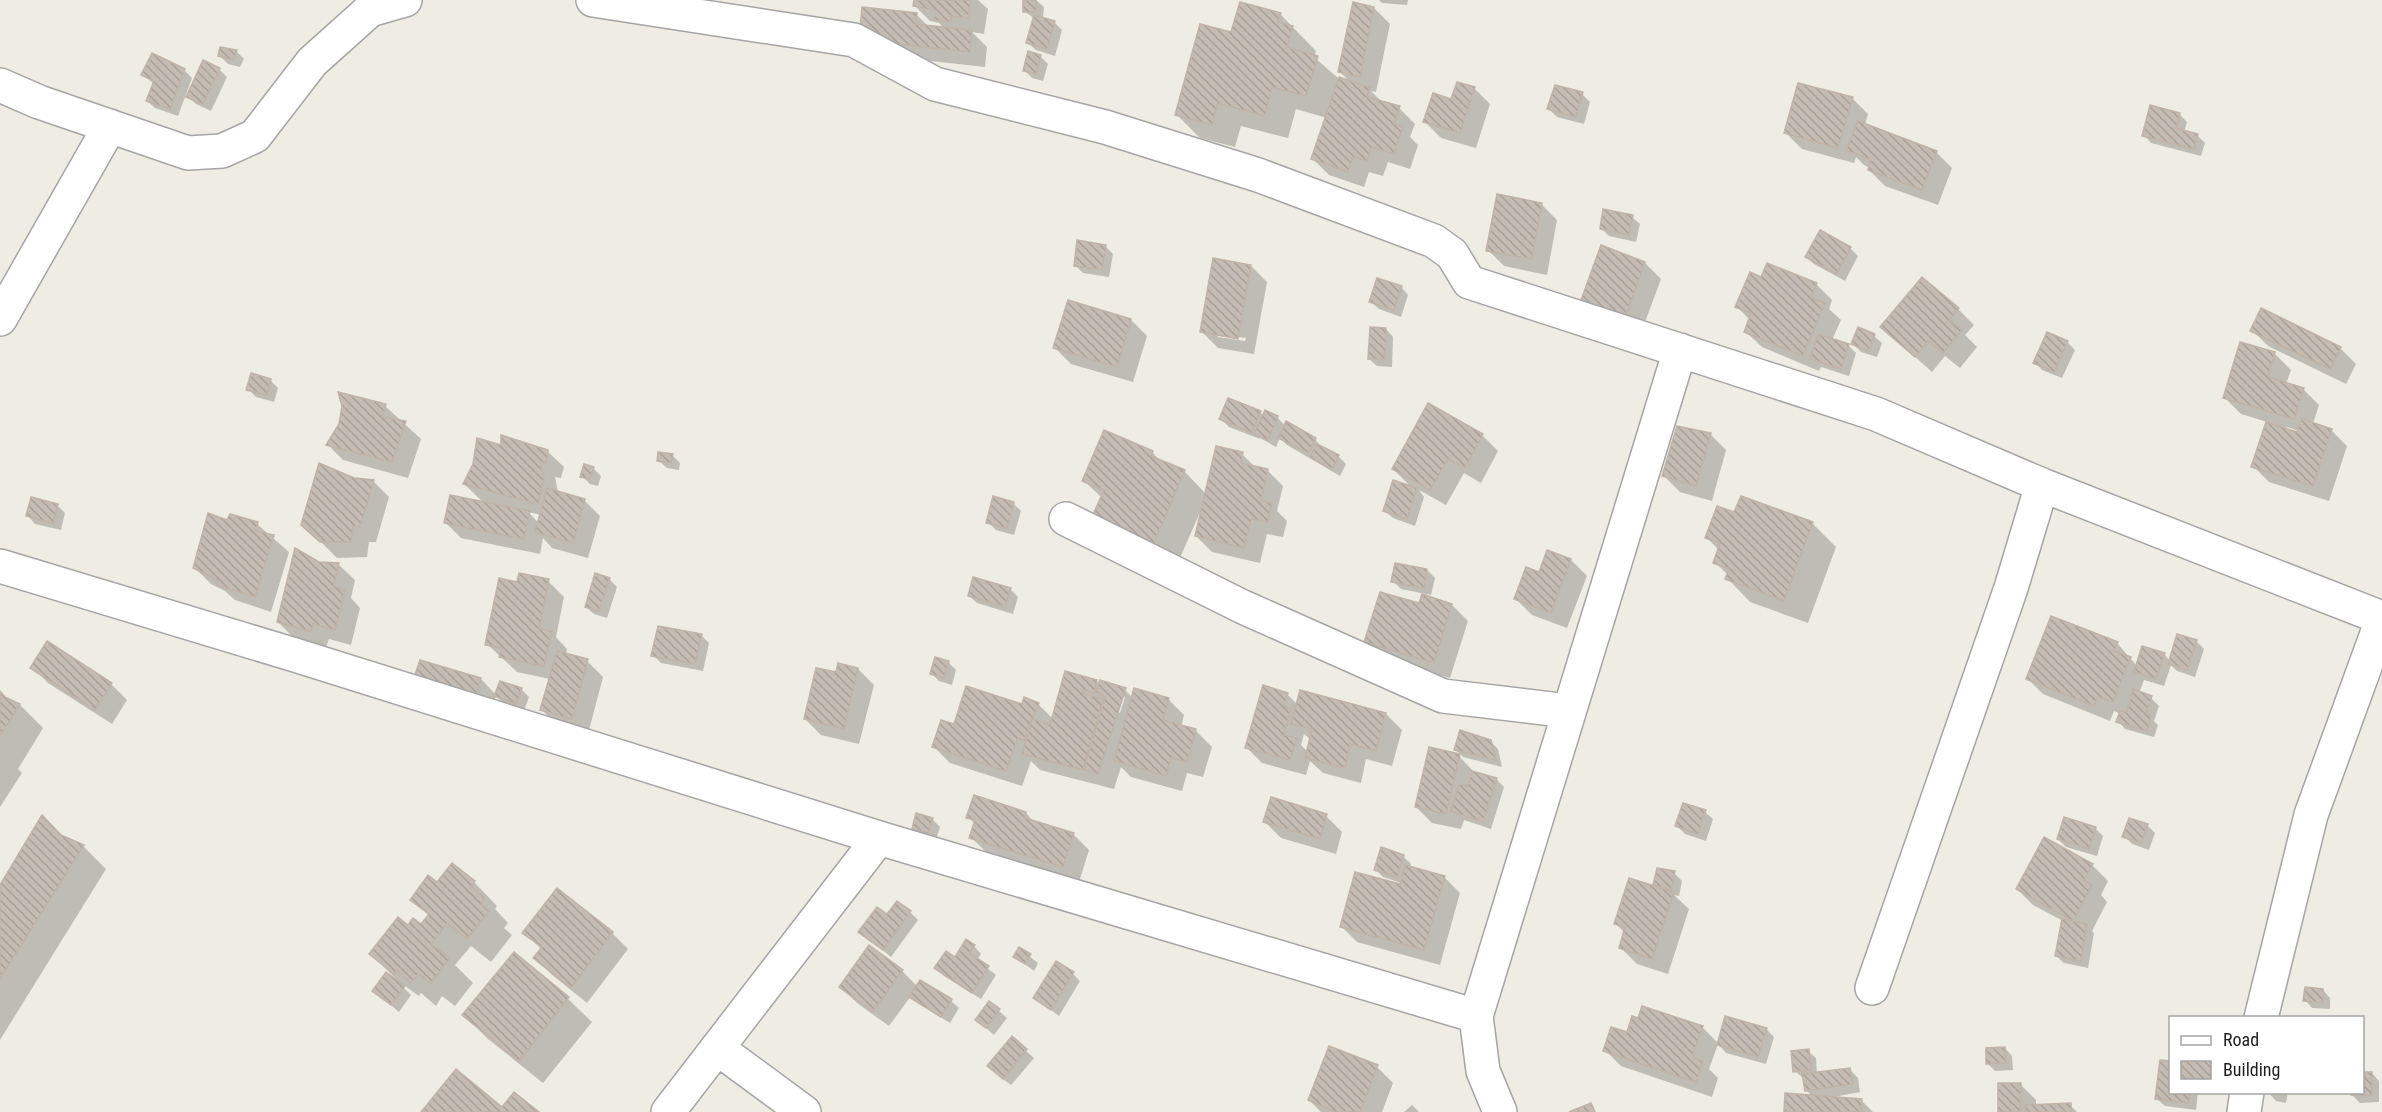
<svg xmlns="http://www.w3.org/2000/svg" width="2382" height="1112" viewBox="0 0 2382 1112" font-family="'Roboto Condensed',sans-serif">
<defs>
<pattern id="building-back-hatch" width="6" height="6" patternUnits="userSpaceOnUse" patternTransform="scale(1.5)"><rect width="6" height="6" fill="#c4bcb3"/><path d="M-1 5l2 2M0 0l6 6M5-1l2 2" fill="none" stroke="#a8a19a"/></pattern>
</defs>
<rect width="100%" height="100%" fill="#efece4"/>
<path fill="#0003" fill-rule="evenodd" d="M915 0H978L988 9 984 34 972 32 987 47 985 67 876 55 916 14 929 27 945 29 939 23 930 21 914 5Z
M1025 0H1036L1044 7 1043 19 1055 23 1062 30 1055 56 1036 50 1028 43 1035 19 1024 11Z
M1379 0H1408L1407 5 1382 3Z
M1374 8 1390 24 1376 92 1371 91 1383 103 1399 108 1415 124 1410 137 1418 145 1410 169 1388 162 1383 176 1369 172 1364 187 1329 175 1313 159 1327 118 1296 109 1288 138 1241 126 1235 147 1200 138 1176 114 1232 34 1280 14 1316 51 1314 57 1338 78 1351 83 1340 72Z
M236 51 244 59 240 67 228 64 220 56Z
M153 55 184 70 192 78 178 116 155 108 147 101 154 84 143 75Z
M1040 56 1048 64 1043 81 1032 78 1024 70Z
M219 69 227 77 211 111 196 104 188 97Z
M1474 88 1490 104 1476 148 1441 138 1425 122Z
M1582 94 1590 102 1584 124 1557 117 1549 109Z
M1852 98 1868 114 1865 125 1936 152 1952 168 1938 205 1885 186 1869 170 1870 168 1864 165 1856 157 1854 163 1802 149 1786 133Z
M2179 114 2187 122 2184 132 2197 135 2205 143 2201 156 2151 143 2144 135Z
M1541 204 1557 220 1547 275 1504 266 1488 250Z
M1632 217 1640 224 1636 242 1609 236 1601 228Z
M1105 246 1113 254 1109 277 1083 273 1075 265Z
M1850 248 1858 256 1845 281 1814 264 1806 257Z
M1645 263 1661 279 1641 333 1598 319Z
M1251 266 1267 282 1254 354 1218 348 1202 332ZM1218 334 1246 338 1245 341 1218 337Z
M1762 279 1816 284 1832 300 1829 309 1841 320 1832 340 1848 345 1856 353 1849 376 1821 367 1819 371 1762 347 1746 332 1750 320 1737 307Z
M1401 287 1408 295 1401 317 1379 309 1371 302Z
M1069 302 1131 320 1147 336 1133 382 1071 364 1055 348Z
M1958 309 1974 325 1965 335 1977 347 1960 368 1945 356 1932 372 1882 327Z
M1386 329 1393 337 1392 367 1377 366 1369 359Z
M2252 330 2340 348 2356 364 2346 384 2268 346Z
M1874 336 1882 343 1877 357 1861 352 1853 344Z
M2067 342 2075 350 2062 378 2042 370 2035 362Z
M2275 354 2291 370 2286 384 2303 389 2319 405 2313 424 2331 430 2347 446 2329 501 2269 482 2253 466 2267 422 2241 414 2225 398ZM2287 427 2299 431 2298 434 2286 430Z
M270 380 278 388 274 402 256 397 248 389Z
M385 406 421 439 408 478 343 460 328 445 341 424Z
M1260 412 1264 417 1266 412 1278 418 1285 426 1315 439 1322 448 1338 456 1346 464 1340 476 1287 445 1280 438 1276 447 1260 438V439L1229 427 1221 419Z
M1710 434 1726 450 1712 501 1680 492 1664 476Z
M1482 435 1498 451 1481 483 1464 473 1446 505 1419 490 1424 497 1415 526 1393 518 1385 511 1412 488 1393 469Z
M502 447 547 451 564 467 561 478 555 477 558 493 584 500 600 516 588 558 552 548 543 538 540 554 461 538 445 522 484 503 464 484ZM528 512 541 515 539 523Z
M1152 452 1161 462 1184 471 1206 494 1242 454 1256 468 1267 470 1283 486 1277 511 1287 521 1283 537 1267 534 1260 563 1212 552 1196 536 1202 511 1201 510 1176 567 1084 481Z
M672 455 680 463 679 470 667 468 659 461Z
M593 468 601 476 598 486 590 484 582 476Z
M353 480 373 481 389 497 376 542H369L367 557 337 558 303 524Z
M1013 503 1021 511 1014 535 996 530 988 522Z
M57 505 65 513 61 530 35 524 28 516Z
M1735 514 1812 523 1836 547 1808 623 1750 602 1727 578 1728 575 1715 562 1719 550 1707 538Z
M228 522 257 524 289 552 271 612 235 600 225 591 211 584 195 568Z
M1571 560 1587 576 1567 628 1532 615 1516 599 1540 574Z
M319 564 339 565 355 580 351 598 360 608 351 645 329 639 326 647 294 638 278 622Z
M1427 570 1435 578 1431 595 1401 589 1393 581Z
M609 579 617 587 607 618 594 614 586 607Z
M548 581 564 597 556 637 567 649 566 655 587 661 603 677 588 734 558 726 542 710 550 679 517 672 487 644 518 583Z
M1010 589 1018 597 1013 614 977 603 969 596Z
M1423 596 1452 605 1468 621 1450 678 1382 658 1366 642 1420 605Z
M701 635 709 643 703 671 661 663 653 655Z
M2196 641 2204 649 2195 677 2177 671 2171 665 2164 686 2144 680 2139 693 2151 698 2159 706 2154 721 2158 725 2154 737 2125 729 2118 721 2120 714 2114 711 2110 721 2043 694 2027 678 2117 643 2137 666 2164 654 2170 661Z
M47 643 111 684 127 700 112 724 48 683 32 667Z
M948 662 956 670 952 685 939 681 932 674Z
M858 669 874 685 859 744 821 735 805 719 837 674Z
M1066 673 1125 690 1133 698 1168 699 1184 715 1181 727 1196 731 1212 747 1203 777 1187 773 1182 791 1131 777 1121 767 1114 789 1040 770 1031 761 1022 786 950 763 934 747 954 726 1023 706 1038 704 1053 719ZM1122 697H1125L1120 713 1117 711Z
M481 679 496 695 521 689 529 697 524 711 504 704 496 696 490 717 430 700Z
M0 692 7 699 20 705 43 728 18 769 22 773 0 807Z
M1287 694 1298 705 1386 714 1402 730 1392 766 1366 759 1361 783 1323 773 1310 761 1306 775 1262 763 1246 747ZM1304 734 1311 740 1308 752 1301 745Z
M1490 741 1498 749 1502 767 1459 756 1475 773 1496 779 1504 787 1491 829 1464 820 1461 829 1432 823 1416 807 1430 749 1463 757 1455 749Z
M1705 812 1713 819 1706 841 1685 834 1677 826Z
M1026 813 1035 823 1073 834 1089 850 1079 882 987 853 971 837 975 824 968 817Z
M1326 816 1342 832 1336 854 1281 838 1265 822Z
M932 819 940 827 936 840 922 836 914 828Z
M2147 825 2155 833 2149 850 2132 844 2124 836Z
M2095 828 2103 836 2097 856 2066 847 2058 839Z
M83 846 106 869 0 1040V888Z
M1403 856 1411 864 1409 868 1444 877 1460 893 1440 965 1357 942 1341 926 1406 887 1407 885 1383 877 1375 869Z
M2092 865 2108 881 2101 895 2107 902 2092 931 2094 933 2088 968 2064 963 2056 956 2063 921 2033 905 2017 889Z
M1674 873 1682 881 1679 896 1674 895 1689 909 1668 974 1637 964 1621 948 1625 933 1616 924 1660 889 1655 884Z
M474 882 497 906 495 909 508 923 504 928 512 935 491 962 471 946 455 965 473 983 455 1006 442 996 436 1006 421 993 419 996 405 986 403 987 411 995 399 1012 374 991 397 980 371 954 408 927 421 926 429 916 412 900 438 884Z
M557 890 612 933 628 949 587 1003 551 974 535 958 542 950 524 932Z
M910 912 918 920 891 957 860 932 887 917Z
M974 946 981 954 977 960 996 975 981 999 944 976 936 968 956 959Z
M1020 949 1038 963 1034 971 1015 957Z
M514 954 568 999 592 1022 543 1083 488 1039 464 1015Z
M902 971 917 986 920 982 951 1001 959 1008 950 1023 919 1004 911 996 889 1026 857 1003 841 987Z
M1073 974 1080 981 1059 1016 1035 998Z
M2323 990 2330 998V1009L2312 1008 2305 1000Z
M990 1003 1007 1018 994 1035 977 1020Z
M1702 1027 1719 1044 1766 1029 1774 1037 1766 1064 1726 1053 1718 1044 1709 1069 1718 1078 1712 1097 1621 1066 1605 1050 1627 1034Z
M1012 1038 1034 1058 1011 1085 996 1074Z
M1330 1048 1377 1067 1393 1083 1382 1112H1321L1309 1100Z
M2005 1048 2012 1056 2013 1070 1995 1071 1988 1064Z
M1808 1051 1816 1058 1817 1074 1850 1070 1858 1078 1860 1092 1828 1098 1861 1100 1873 1112H1785L1812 1096 1806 1090 1804 1079 1795 1071Z
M2162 1061 2170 1062V1092H2198L2196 1110 2165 1106 2157 1099Z
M2372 1073 2379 1081V1102L2360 1103 2352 1095 2362 1092Z
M2020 1084 2036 1100V1106L2070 1105 2077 1112H1999Z
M2268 1092H2288L2286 1103 2276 1101Z
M1412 1105 1419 1112H1404Z"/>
<path fill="url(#building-back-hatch)" stroke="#c1b3a6" stroke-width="1.5" d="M914 0H971L968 18 951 16V22L934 20 936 10 913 6Z
M1023 0H1036V12H1023Z
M1240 2 1281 13 1278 22 1293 26 1287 47 1318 56 1306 96 1272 87 1265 116 1218 103 1212 125 1175 115 1200 24 1231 32Z
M1353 2 1374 7 1360 77 1338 72Z
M862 7 917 13 915 24 972 30 970 52 859 40Z
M1034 15 1055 21 1047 49 1026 43Z
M220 47 237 50 233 60 218 56Z
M1028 51 1041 55 1036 74 1023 71Z
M152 53 185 69 170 109 146 101 154 81 141 75Z
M203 60 220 68 203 104 186 97Z
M1339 77 1370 88 1367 97 1400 106 1394 124 1403 127 1394 154 1372 147 1367 161 1353 157 1348 172 1311 159Z
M1457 82 1475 87 1460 133 1423 122 1433 93 1451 99Z
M1798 83 1853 97 1838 148 1784 133Z
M1555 85 1583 92 1576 117 1547 109Z
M2150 105 2180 113 2176 128 2198 134 2194 149 2142 136Z
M1858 121 1937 151 1922 190 1868 170 1871 160 1846 150Z
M1497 194 1542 203 1532 259 1486 251Z
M1603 209 1633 215 1629 235 1600 229Z
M1820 230 1851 247 1837 274 1805 257Z
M1077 240 1106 245 1102 270 1074 266Z
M1601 245 1645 262 1625 318 1580 303Z
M1213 258 1251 265 1238 339 1200 332Z
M1767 263 1817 283 1811 298 1825 303 1803 356 1744 332 1751 313 1735 307 1750 272 1761 277Z
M1922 277 1959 308 1949 320 1962 330 1943 353 1928 341 1915 357 1880 327Z
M1377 278 1402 286 1394 310 1369 302Z
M1068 300 1131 319 1117 367 1053 348Z
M2261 308 2341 347 2330 369 2250 331Z
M1370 327 1386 328 1385 359H1368Z
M1858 327 1875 334 1869 351 1851 344Z
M2047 332 2068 341 2054 372 2033 363Z
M1818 334 1849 344 1841 369 1810 359Z
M2240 342 2275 352 2268 377 2304 388 2294 419 2223 398Z
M251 373 271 379 267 395 246 390Z
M338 392 386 404 382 417 406 421 392 462 326 445 339 424 342 406Z
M1228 398 1261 411 1252 433 1219 419Z
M1428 403 1483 434 1465 468 1448 459 1430 490 1392 469Z
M1265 410 1278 416 1268 440 1254 434Z
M2302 419 2332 429 2313 486 2251 467 2266 422 2297 432Z
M1286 421 1316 438 1308 453 1278 438Z
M1677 426 1711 433 1696 486 1662 476Z
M1104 430 1153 451 1151 456 1185 470 1153 545 1091 519 1104 490 1082 481Z
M501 435 548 450 546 463 540 462 544 479 538 504 463 484 473 464 477 438 501 445Z
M1317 444 1339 455 1332 469 1310 457Z
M1216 446 1243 452 1241 463 1268 469 1261 501 1272 503 1268 522 1251 519 1244 548 1195 536Z
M658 452 673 454 671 463 657 461Z
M319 463 354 478 374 480 360 527 353 526 351 542H320L301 525Z
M584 464 594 467 590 479 580 477Z
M1393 480 1417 488 1407 519 1383 511Z
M547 488 585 499 573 543 535 532Z
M450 495 530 511 524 539 444 523Z
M993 496 1014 502 1007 528 986 523Z
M1741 496 1813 522 1784 601 1725 579 1729 569 1713 563 1720 543 1705 538 1717 506 1734 512Z
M31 497 58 504 53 523 26 516Z
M208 513 227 520 230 514 258 522 256 531 274 535 255 597 217 585 218 580 193 568Z
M295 548 319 562 339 563 334 586 345 591 335 630 313 624 311 632 277 622Z
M1547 550 1571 559 1551 613 1514 599 1526 567 1539 572Z
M1395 563 1427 569 1424 588 1391 582Z
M519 573 549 579 539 629 552 631 544 666 499 657 502 648 485 645 499 578 517 582Z
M595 573 610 578 599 611 585 607Z
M973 577 1011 588 1005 607 968 596Z
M1380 592 1419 603 1422 594 1452 604 1434 663 1364 642Z
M2051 616 2118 642 2114 651 2131 657 2113 702 2098 697 2094 706 2026 679Z
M658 626 702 634 695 664 651 656Z
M2177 634 2197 640 2187 670 2168 664Z
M47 641 112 683 95 710 30 668Z
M2142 646 2165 653 2156 679 2134 672Z
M557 651 588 659 572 719 540 710Z
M935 657 949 661 944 678 930 674Z
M420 660 481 678 474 702 412 684Z
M838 663 858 668 844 729 804 719 816 668 836 672Z
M1065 671 1097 680 1094 693 1083 690 1082 693 1103 699 1083 770 1022 754 1032 719 1050 725Z
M1100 680 1126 688 1098 774 1084 769 1105 697 1095 692Z
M500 681 522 688 516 704 494 696Z
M1263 685 1288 693 1284 706 1291 709 1284 735 1297 738 1290 760 1245 748Z
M966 686 1022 704 1024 697 1039 703 1024 740 1018 738 1006 771 932 747 941 720 954 724Z
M1134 688 1169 698 1163 720 1196 729 1187 762 1171 758 1166 776 1114 761Z
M2133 689 2152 696 2146 714 2151 716 2147 731 2116 722 2120 711 2127 712Z
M1300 690 1386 713 1376 751 1350 744 1345 768 1305 758 1312 729 1291 724Z
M0 691 5 697 20 704 0 736Z
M1460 730 1491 740 1496 760 1454 750Z
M1429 747 1460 754 1446 814 1415 807Z
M1472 771 1497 778 1483 822 1451 811 1459 784 1468 786Z
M974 795 1026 812 1025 818 1074 833 1063 867 969 838 975 820 966 818Z
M1271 797 1327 814 1320 839 1263 822Z
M1683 803 1706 810 1698 834 1675 826Z
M916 813 933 818 928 833 912 829Z
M42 815 61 835 84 845 0 979V885Z
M2064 817 2096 827 2089 849 2057 839Z
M2129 818 2148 824 2141 843 2122 837Z
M2044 837 2093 864 2084 880 2092 885 2073 921 2016 889Z
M1381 847 1404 855 1397 877 1374 870Z
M452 863 475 881 471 887 485 898 481 904 489 911 467 939 447 923 431 944 450 958 431 983 418 974 411 983 397 971 394 974 369 954 398 917 408 925 413 918 421 924 429 914 410 900 428 875 437 882Z
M1405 865 1445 876 1424 950 1340 927 1355 872 1400 884Z
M1657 868 1675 871 1671 890 1653 885Z
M1629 878 1674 892 1652 959 1619 948 1625 927 1614 924Z
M557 888 613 932 571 988 533 958 542 947 522 933Z
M897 901 911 911 883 950 858 932 877 907 887 914Z
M2062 919 2087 924 2081 961 2055 956Z
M966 939 975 945 969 953 989 966 972 993 934 968 946 951 955 957Z
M869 945 903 970 873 1012 839 987Z
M1019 947 1031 954 1025 964 1013 957Z
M514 952 569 997 519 1061 462 1015Z
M1056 961 1074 972 1051 1010 1033 998Z
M386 972 405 986 391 1005 372 991Z
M920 980 952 999 941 1017 909 997Z
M2305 987 2323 989V1002L2303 1001Z
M989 1001 1000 1009 986 1028 975 1020Z
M1642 1006 1703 1026 1692 1057 1703 1061 1696 1082 1603 1051 1611 1027 1627 1032 1632 1016 1638 1018Z
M1725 1016 1767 1028 1758 1057 1717 1045Z
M1012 1036 1027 1049 1003 1079 987 1066Z
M1329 1046 1378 1065 1360 1112H1336L1308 1100Z
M2005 1047 2006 1063 1986 1064V1048Z
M1809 1049 1811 1070 1793 1072 1791 1051Z
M2160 1060 2170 1061V1092H2190L2189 1103 2155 1099Z
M1850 1068 1853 1084 1805 1091 1802 1074Z
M456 1069 502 1107 514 1092 539 1112H421Z
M2362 1072H2372V1095H2351V1092H2362Z
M1998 1083H2021L2020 1112H1998Z
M1785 1093 1862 1099 1861 1112H1784Z
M1591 1103 1595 1112H1569Z
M2071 1103V1112H2025V1105Z"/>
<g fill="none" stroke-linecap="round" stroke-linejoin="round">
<g stroke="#a5a5a5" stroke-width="36">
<path id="minor" d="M593 0 854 40 935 84 1105 127 1258 175 1434 241 1452 254 1469 282 1876 414 2042 485 2382 618
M0 85 39 102 188 153 222 151 255 136 312 62 370 10 405 0
M0 319 110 126
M1066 519 1243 607 1443 696 1568 711
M0 566 295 655 879 838 1476 1016 1483 1071 1500 1112
M1872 988 2011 588 2042 485
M1476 1016 1680 350
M2261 1018 2311 815 2382 620
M717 1048 804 1112
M668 1112 879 838
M2244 1112 2247 1092"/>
</g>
<use href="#minor" stroke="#fff" stroke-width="33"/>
</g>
<rect x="2169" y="1016" width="195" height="78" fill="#ffffff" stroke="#a5a5a5" stroke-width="1.5"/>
<rect x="2181" y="1036" width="30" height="9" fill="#ffffff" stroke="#a5a5a5" stroke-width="1.5"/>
<text x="2223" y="1046" font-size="18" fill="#1e1e1e">Road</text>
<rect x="2181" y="1061" width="30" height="18" fill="url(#building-back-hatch)" stroke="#a5a5a5" stroke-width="1.5"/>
<text x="2223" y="1076" font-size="18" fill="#1e1e1e">Building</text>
</svg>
